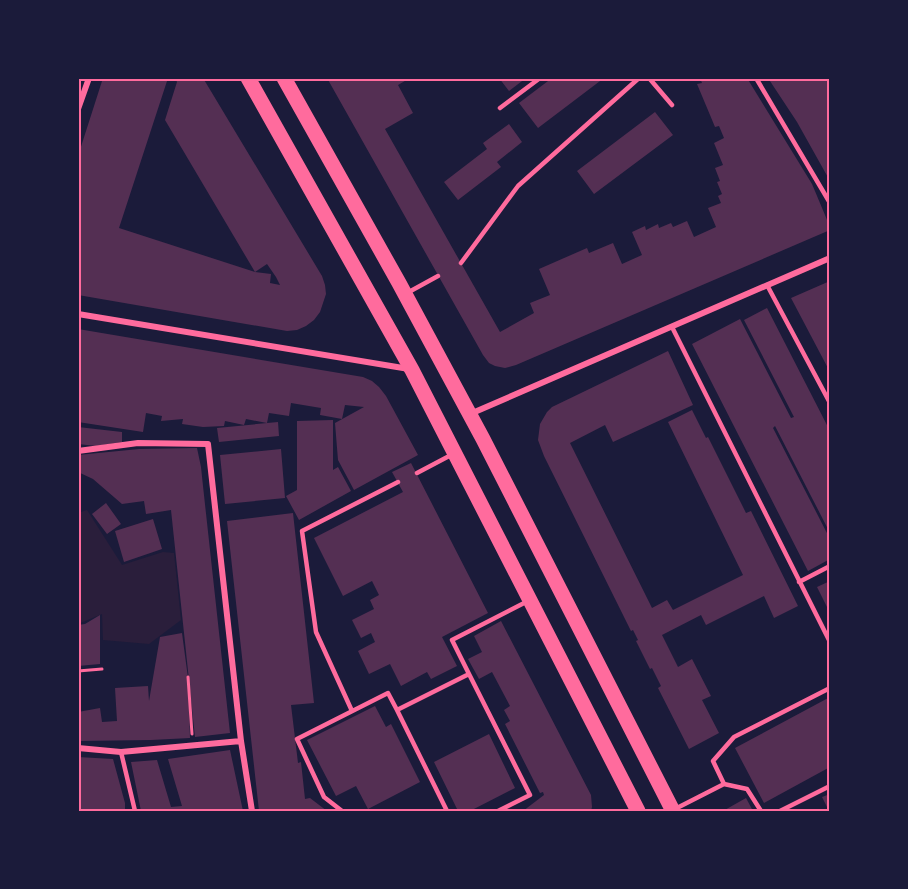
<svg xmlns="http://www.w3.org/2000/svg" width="908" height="889" viewBox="0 0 908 889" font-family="'DM Sans',sans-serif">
<rect width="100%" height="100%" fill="#1b1b3a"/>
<path fill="#2a1e3b" d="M87 510 122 565 163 552 174 553 181 620 149 644 103 640 102 614 78 624V513Z"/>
<path fill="#542f53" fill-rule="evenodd" d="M103 78H168L119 228 255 272 165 120 177 82 175 78H203L322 276 325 285 326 294 320 312 314 320 306 326 297 330 287 331 78 295V156ZM267 264 276 277 280 285 270 283 271 274 255 272Z
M327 78H410L398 85 413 113 385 129 500 332 534 313 530 303 550 295 539 269 587 248 589 253 613 243 622 264 642 255 632 232 645 226 646 230 658 224 659 228 671 223 673 227 687 221 694 237 716 227 708 208 721 203 718 196 722 194 717 182 720 181 715 168 723 165 714 143 724 138 719 126 715 127 710 115 697 84 702 83 700 78H747L812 184 830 227V230L516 365 505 368 495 366 489 363 483 355Z
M499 78H526L509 91Z
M552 78H604L538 128 519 103Z
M768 78H830V181L797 122Z
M655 112 673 135 594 194 577 171Z
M509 124 522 142 497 162 501 167 458 200 444 182 487 149 483 143Z
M830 281V372L791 298Z
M767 308 830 431V533L775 426 773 428 830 539V559L808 571 692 344 740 319 791 418 794 417 744 320Z
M78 329 363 377 372 381 379 387 386 396 418 455 354 490 338 460 335 423 364 407 345 405 342 419 320 415 321 408 291 403 289 416 269 413 267 423 246 419 244 425 225 421 224 426 203 427 182 424 183 419 161 421 162 416 146 413 143 432 78 422Z
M668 351 693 405 613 442 605 425 570 443 652 608 667 600 673 610 743 575 668 422 692 410 706 438 708 437 746 513 751 511 798 606 774 618 764 596 706 625 701 615 662 635 678 667 692 659 711 696 702 700 719 733 689 749 658 688 661 686 652 668 650 669 636 641 638 640 633 630 631 631 544 456 538 440 540 424 547 412 552 407Z
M333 420V470L338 467 351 491 299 520 286 496 297 490V421Z
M278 422 279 436 219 442 217 428Z
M78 427 122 432V442L96 446 78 444Z
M197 448 201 467 203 486 230 733 195 737 171 510 146 514 144 501 122 504 93 479 78 472V455L139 449Z
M281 449 285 498 225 504 220 455Z
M411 463 488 613 442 637 457 666 431 679 427 672 401 686 390 664 369 674 358 651 375 642 371 633 361 638 352 620 374 609 370 600 379 595 372 581 343 596 314 538 403 492 392 472Z
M106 503 121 524 107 534 92 514Z
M293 513 314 703 291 705 298 763 301 762 305 799 310 798 327 811H259L227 521Z
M153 519 162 549 124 562 115 531Z
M830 581V613L817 587Z
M100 615V664L78 666V625L85 624Z
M501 621 591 795 592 807 591 811H523L544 795 543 792 540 793 505 724 510 721 504 710 510 706 492 672 479 679 468 659 482 652 474 636Z
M182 633 188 678 190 738 151 740 78 741V712L100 708 102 722 117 721 115 688 148 686 149 701 160 637Z
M830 697V767L764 803 735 748Z
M375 706 386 727 391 724 420 782 368 809 356 786 336 796 307 740Z
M489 734 515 788 470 811H458L434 762Z
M230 750 243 811H141L131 762 157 760 171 807 182 806 168 759Z
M78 757 113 759 125 803V811H78Z
M830 794V811H829L822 797Z
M746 798 753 811H723Z"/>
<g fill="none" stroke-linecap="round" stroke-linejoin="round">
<path stroke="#ff6b9d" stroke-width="3" d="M78 671 102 669
M188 677 192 734"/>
<path stroke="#ff6b9d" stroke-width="4.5" d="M649 78 672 105
M756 78 830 203
M500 108 540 78
M461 263 518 186 639 78
M767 285 830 403
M407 293 438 276
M672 327 830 642
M417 473 453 454
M799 582 830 566
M469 674 530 795 498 811
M397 710 447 811
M352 711 316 632 302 531 398 482
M121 752 135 811
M724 784 713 761 734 737 830 688
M675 809 724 784 747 789 761 811
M342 811 324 797 297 739 388 693 397 710 469 674 452 640 528 601
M780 811 830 786"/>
<path stroke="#ff6b9d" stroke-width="6" d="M78 109 89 78
M78 314 409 369
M470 414 830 258
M78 451 138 443 208 444 241 741 252 811
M78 748 121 752 241 741"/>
<path stroke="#ff6b9d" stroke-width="15" d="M248 78 412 370 638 811
M284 78 399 283 483 439 673 811"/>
</g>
<rect width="908" height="889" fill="none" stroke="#1b1b3a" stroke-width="159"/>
<rect x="80" y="80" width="748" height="730" fill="none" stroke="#ff6b9d" stroke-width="2"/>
</svg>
